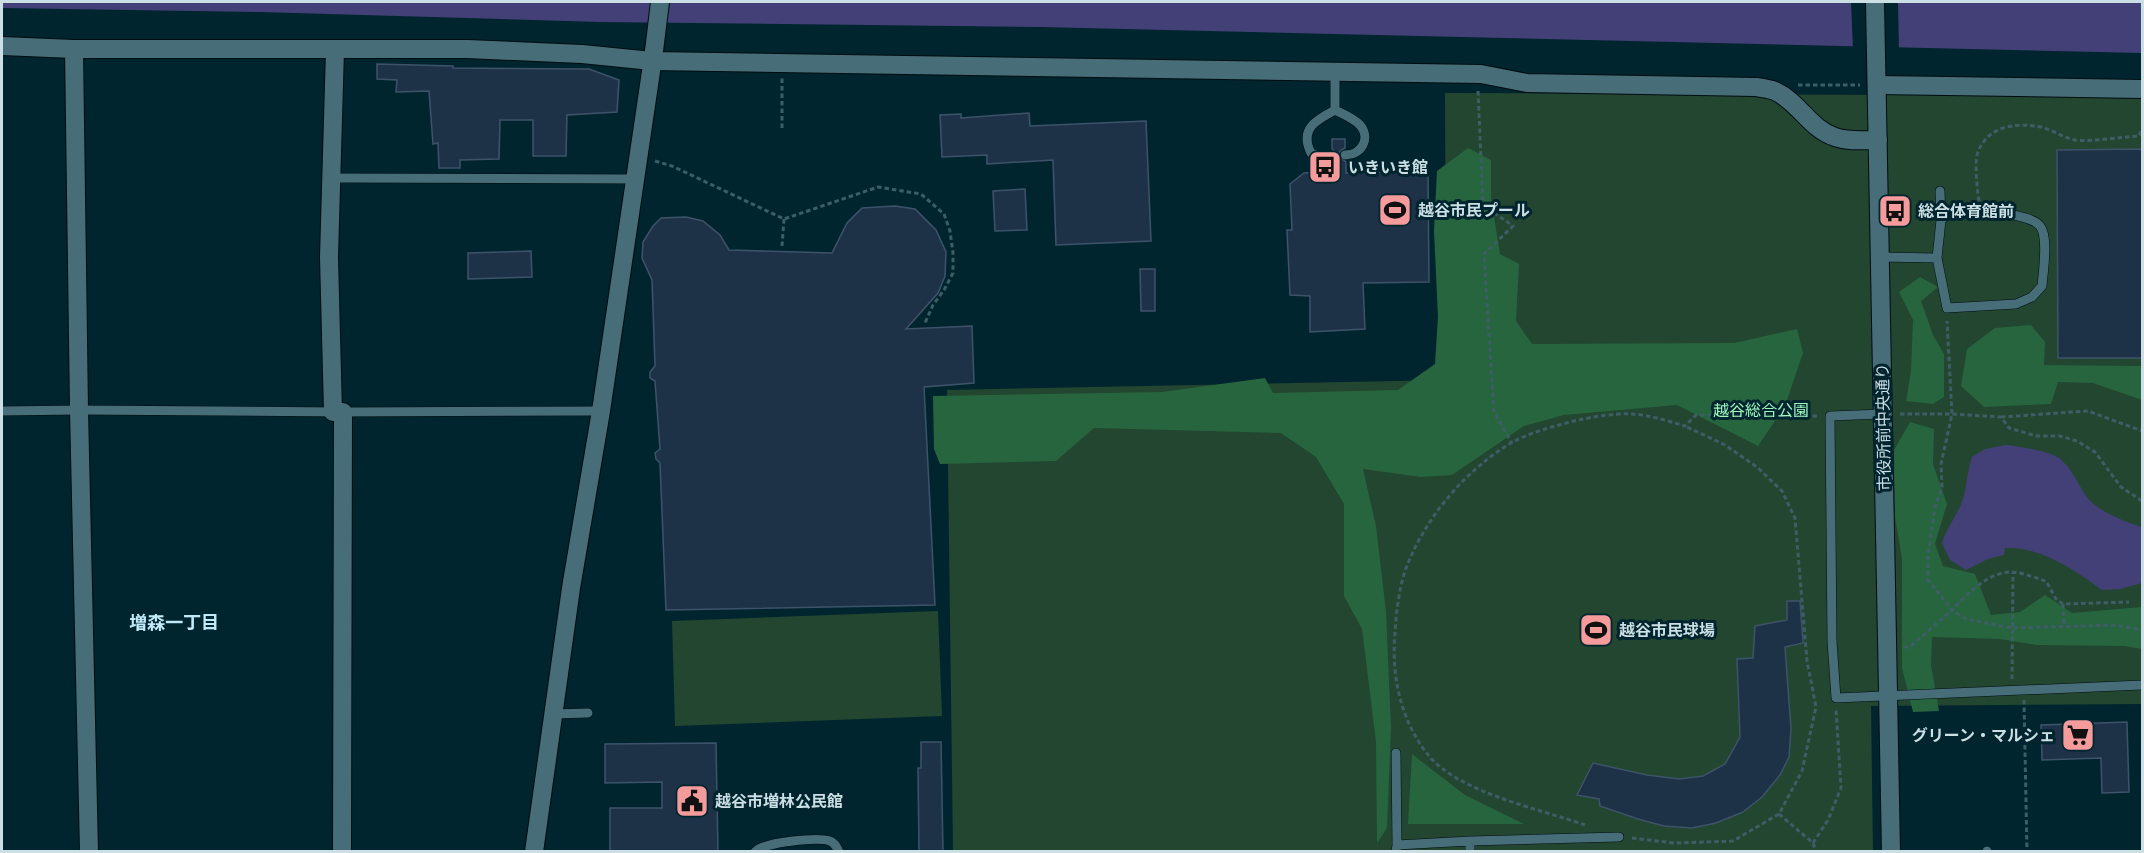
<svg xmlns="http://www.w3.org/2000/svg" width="2144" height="853" viewBox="0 0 2144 853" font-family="'Open Sans','Noto Sans JP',sans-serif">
<rect width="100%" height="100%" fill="#00252f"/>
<path fill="#22462f" d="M1445 93 2142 96V704L1871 706 1873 851H953L947 390 1446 380Z
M938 611 942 716 675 726 672 621Z"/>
<path fill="#27653f" d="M1468 148 1491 160V198L1500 254 1519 264 1516 321 1532 344 1734 343 1797 329 1803 353 1785 406 1758 446 1677 405 1564 415 1524 426 1452 475 1421 477 1363 469 1376 526 1386 612 1391 727 1387 828 1377 843 1376 742 1362 629 1344 596V504L1316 457 1281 433 1094 428 1056 461 940 464 934 449 933 396 1162 392 1265 378 1273 393 1398 390 1435 364 1438 317 1434 231 1437 171Z
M1920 277 1938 287 1921 301 1933 335 1944 354V397L1933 404 1906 401 1911 371 1913 320 1899 292Z
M2031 325 2045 342 2044 365 2142 366V400L2093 383 2058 382 2051 404 1984 407 1961 386 1967 349 1995 328Z
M1910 422 1934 429 1933 464 1947 504 1935 544 1943 566 1975 574 1991 615 2020 612 2045 595 2072 613 2142 607V649L2124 646 2037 645 2000 639 1932 637 1931 665 1939 711 1913 712 1902 668V559L1895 517 1894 450Z
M1412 754 1465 795 1524 824H1408Z"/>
<path fill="#424076" d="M2 2H2142V53L1040 27 600 22 260 12 2 8Z
M2005 445C2018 446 2048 451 2059 458 2071 467 2078 484 2086 496 2097 511 2125 522 2142 527V583L2120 589 2102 590C2075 570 2040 546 2005 548L2004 555 1988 559 1966 570 1950 560 1942 543C1947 527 1958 514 1963 499 1967 486 1967 471 1972 457L1985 449Z"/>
<path fill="#00252f" d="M1851 2H1898L1899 51 1853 50Z"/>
<path fill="#1e3247" stroke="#3e536a" stroke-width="1.5" d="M377 64 453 66V68L589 69 619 80 617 112 567 115 566 156H533V120H500L499 159 460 160V168H439L438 143 433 144 429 91 396 92 397 80 377 79Z
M1029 113 1030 126 1146 121 1151 241 1056 245 1053 160 987 164V155L942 157 940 115 961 114V118Z
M1332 139H1345V148L1341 150 1338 154 1332 149Z
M2142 149V358H2058L2057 150Z
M1339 157 1346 162V173L1428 171 1429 282 1363 283 1365 329 1310 332V296L1290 295 1287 230H1292L1290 184 1304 173 1332 171V163L1336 161Z
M1025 189 1027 230 995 231 993 191Z
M895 206 915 209 936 230 946 252 945 276 938 293 906 329 972 326 974 383 924 387 935 605 666 610 660 463 656 459 655 453 660 449 655 381 650 378V372L655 366 652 280 642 258 643 242 653 226 661 218 686 217 703 221 720 235 729 250 832 253 847 223 862 208Z
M531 251 532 277 468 279V253Z
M1140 269H1155V311H1141Z
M1787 601H1800L1803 643 1785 647 1791 729 1789 757 1780 775 1762 797 1743 812 1716 823 1692 828 1664 826 1638 819 1600 806 1599 799 1577 795 1593 763 1647 775 1679 779 1703 776 1725 764 1740 737 1737 659 1753 658 1755 626 1787 620Z
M2127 722 2129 792 2102 793 2101 758 2042 760 2041 725Z
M921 742H941L943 852H919L918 768H921Z
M716 743 718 852H610V808H662V782L605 783V744Z"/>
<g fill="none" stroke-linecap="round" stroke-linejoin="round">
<g stroke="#000c12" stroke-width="10">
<path id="service" d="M1335 110C1343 114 1353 118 1360 125 1371 138 1362 155 1345 155
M1335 110V72
M1332 156H1318L1311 153C1299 129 1316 120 1335 110
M333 178 635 179
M1940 191 1941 220
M1880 257 1937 258 1941 220C1944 218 1946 216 1949 215 1966 208 2029 212 2040 226 2049 237 2043 272 2042 286L2032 297 2016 304 1947 308 1937 258
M2 411 79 410 343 412 601 411
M1883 414 1830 416 1832 641 1836 698 2142 685
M554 714 588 713
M1396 753 1397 845
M1470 841 1619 837
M1987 851V852
M755 852C763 842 818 837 830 841 835 843 837 847 839 852
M1396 852 1397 845 1470 841V852"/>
</g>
<g stroke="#000c12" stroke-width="20">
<path id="minor" d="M2 46 74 49H467L582 54 652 61 1481 74 1527 83 1756 87C1763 88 1770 89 1775 91 1799 102 1810 129 1835 137 1849 142 1864 140 1878 140
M74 49 79 410 89 852
M1877 85 2142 89
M333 412 329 257 335 50
M342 852 343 412"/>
</g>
<g stroke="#000c12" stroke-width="20">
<path id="tertiary" d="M1875 2 1891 852
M534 852 571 588 601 411 654 51 660 2"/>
</g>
<path stroke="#3e5e67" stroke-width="3" stroke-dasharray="4.5 3" stroke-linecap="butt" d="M1798 85H1860
M1478 91 1483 205 1513 226 1484 254 1494 412 1512 443
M782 128V78
M655 161 672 166 784 219 878 187 921 194 944 214 950 231 953 253V273L944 290 933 305 925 323
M1979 201C1977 190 1975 165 1977 155 1986 126 2015 122 2041 127 2053 130 2063 138 2075 140 2088 142 2124 137 2139 136L2142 130
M782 246 784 219
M1900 414H1952L1947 321
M2001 417 2088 411 2142 431
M2142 501 2121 487 2095 452 2077 441 2060 436H2036L2009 428 2001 417 1952 414 1941 464 1942 487 1935 507 1928 556V580L1952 610 1966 619 2012 628 2116 625 2142 630
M2063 604 2064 625
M1904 647H1910C1923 635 1936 624 1949 613 1966 596 1984 574 2010 572 2022 572 2035 578 2046 581L2056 599 2063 604 2129 602
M2012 679 2013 572
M2024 700 2027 852
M1779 814 1813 843 1816 852
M1585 825C1540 809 1460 793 1429 756 1401 722 1391 676 1395 633 1396 613 1399 590 1405 571 1423 521 1462 474 1506 446 1527 433 1551 427 1574 421 1592 417 1614 413 1632 414 1650 415 1668 421 1685 426L1696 415 1820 416
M1632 838 1674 843 1733 841 1779 814 1802 771 1816 707 1807 661 1795 518 1782 491 1757 467 1725 445 1685 426
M1813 843 1828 820 1841 788 1836 709"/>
<use href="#service" stroke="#476d78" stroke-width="9"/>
<use href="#minor" stroke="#476d78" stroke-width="18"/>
<use href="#tertiary" stroke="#476d78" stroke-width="18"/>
</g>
<defs>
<g id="bus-square" transform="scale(1.725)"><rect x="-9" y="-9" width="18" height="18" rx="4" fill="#f59b9c" stroke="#00252f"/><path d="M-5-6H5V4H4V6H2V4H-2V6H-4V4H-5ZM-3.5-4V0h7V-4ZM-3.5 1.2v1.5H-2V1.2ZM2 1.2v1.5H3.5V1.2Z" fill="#111"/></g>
<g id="stadium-square" transform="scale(1.725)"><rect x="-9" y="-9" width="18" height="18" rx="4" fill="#f59b9c" stroke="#00252f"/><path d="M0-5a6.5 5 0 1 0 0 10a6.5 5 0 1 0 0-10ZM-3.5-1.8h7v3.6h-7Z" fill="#111"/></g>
<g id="supermarket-square" transform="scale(1.725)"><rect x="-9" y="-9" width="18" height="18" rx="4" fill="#f59b9c" stroke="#00252f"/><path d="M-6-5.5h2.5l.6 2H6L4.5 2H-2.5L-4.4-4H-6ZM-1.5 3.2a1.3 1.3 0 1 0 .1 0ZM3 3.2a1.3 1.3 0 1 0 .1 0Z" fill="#111"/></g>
<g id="civic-square" transform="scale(1.725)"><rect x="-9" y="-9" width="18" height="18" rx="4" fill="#f59b9c" stroke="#00252f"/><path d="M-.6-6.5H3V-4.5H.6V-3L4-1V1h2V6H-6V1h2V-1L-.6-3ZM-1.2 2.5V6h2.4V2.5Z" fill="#111"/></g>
</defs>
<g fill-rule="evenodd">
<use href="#bus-square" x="1325" y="167"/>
<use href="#stadium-square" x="1395" y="210"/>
<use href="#bus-square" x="1895" y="211"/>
<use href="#stadium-square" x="1596" y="630"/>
<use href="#supermarket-square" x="2078" y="735"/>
<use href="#civic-square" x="692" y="801"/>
</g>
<g text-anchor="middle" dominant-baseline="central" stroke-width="6" stroke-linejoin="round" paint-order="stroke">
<g font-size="16" font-weight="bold" fill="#cbdfe5" stroke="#00252f" text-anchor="start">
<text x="1348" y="167">いきいき館</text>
<text x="1418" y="210">越谷市民プール</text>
<text x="1918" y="211">総合体育館前</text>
<text x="1619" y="630">越谷市民球場</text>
<text x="2055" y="735" text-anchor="end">グリーン・マルシェ</text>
<text x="715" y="801">越谷市増林公民館</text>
</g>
<g font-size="16" fill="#9ff8bd" stroke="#00252f">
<text x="1761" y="410">越谷総合公園</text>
</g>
<g font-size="16" fill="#cbdfe5" stroke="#00252f">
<text transform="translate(1883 427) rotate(-91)">市役所前中央通り</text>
</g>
<g font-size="18" font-weight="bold" fill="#c0eaf7" stroke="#00252f">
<text x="174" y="622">増森一丁目</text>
</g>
</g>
<rect width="2144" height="853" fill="none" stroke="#cbdfe5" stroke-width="6"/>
</svg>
